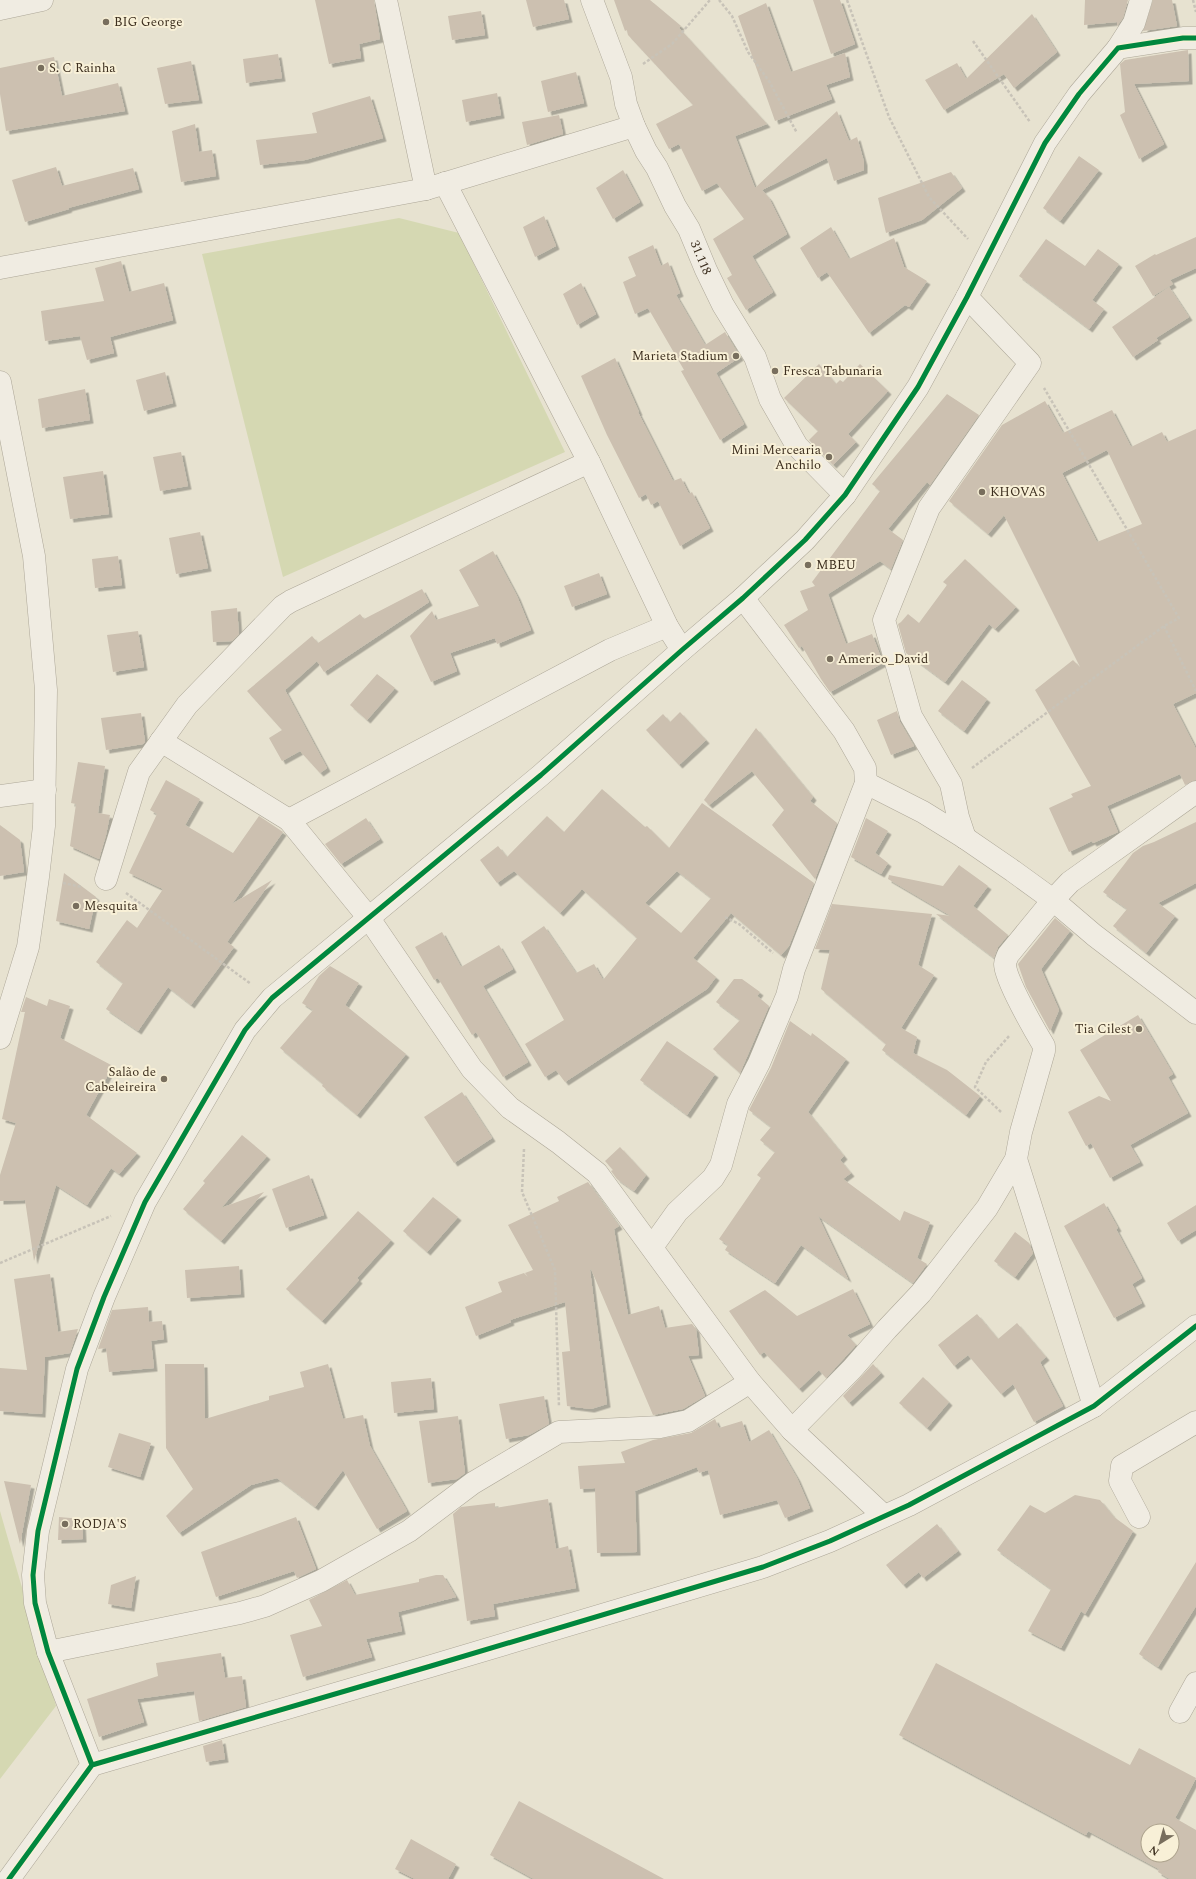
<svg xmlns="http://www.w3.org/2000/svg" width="1196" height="1879" viewBox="0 0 1196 1879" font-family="Spectral,serif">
<defs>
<filter id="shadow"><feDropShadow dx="3.5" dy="3.5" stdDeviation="0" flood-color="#0004"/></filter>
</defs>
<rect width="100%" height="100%" fill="#e7e2d0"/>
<path fill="#d5d8b2" d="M399 218 459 233 565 452 283 577 202 254Z
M0 1511 56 1706 0 1779Z"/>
<path fill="#ccc0b0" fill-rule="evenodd" filter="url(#shadow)" d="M315 0H374L380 39 359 44 361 58 329 64Z
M526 0H564L569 19 533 27Z
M614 0H650L681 26 679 28 767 124 735 136 755 188 837 111 849 141 857 137 864 162V170L834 181 827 158 762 190 769 198 787 234 752 256 773 292 746 310 727 278 732 275 713 239 744 219 717 183 702 191 679 144 669 149 656 124 693 105 628 35 627 30 625 31Z
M813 0H840L855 44 831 54Z
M1085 0H1128L1123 18 1117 26V22L1084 25Z
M1153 0H1172L1177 26 1143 31Z
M766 3 791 72 845 53 850 77 826 85 832 99 775 121 738 16Z
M481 11 485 35 452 40 448 16Z
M1032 14 1057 52 1014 88 1004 74 944 110 925 80 957 63 966 79Z
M1188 50 1189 81 1134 84 1164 144 1139 159 1120 115 1125 112 1120 64 1125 60Z
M278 54 282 78 246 83 243 59Z
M54 57 62 96 118 83 125 111 6 131 0 94V68Z
M191 61 199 100 165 104 157 68Z
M576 72 584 103 548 112 541 81Z
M497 93 501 115 466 122 462 100Z
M370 96 383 138 305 160 260 165 256 140 317 133 312 113Z
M559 115 563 134 527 145 522 122Z
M195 124 199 152 212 150 216 176 181 182 172 131Z
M1079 156 1099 170 1060 221 1043 208Z
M56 167 62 186 133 168 139 189 68 208 69 209 25 222 12 180Z
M623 170 640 202 613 219 596 188Z
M951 172 962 188 922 220 886 233 878 198Z
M544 216 556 246 535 257 523 227Z
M831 227 849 259 894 238 904 267 927 281 909 307 905 305 869 333 827 272 818 278 800 248Z
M1196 237V268L1170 280 1173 284 1153 296 1135 266 1155 254 1156 255Z
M1046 239 1085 266 1098 249 1119 264 1092 300 1104 309 1089 329 1019 276Z
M653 245 661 266 668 262 680 293 676 295 705 345 725 332 740 357 716 373 744 424 720 440 681 371 684 370 648 308 635 314 623 282 636 276 628 257Z
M121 261 129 292 164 283 173 320 110 337 114 353 87 360 80 336 45 341 41 311 104 301 95 268Z
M581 283 596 314 577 325 563 294Z
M1169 287 1189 317 1156 338 1158 340 1133 357 1112 327Z
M615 358 639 412H638L673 481 681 478 689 494 692 492 710 528 680 546 658 501 651 505 646 494 639 498 607 435 581 376Z
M819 364 836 384 840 380 843 382 860 364 888 391 848 434 856 442 833 465 809 440 818 431 784 398Z
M165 372 173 403 144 411 136 380Z
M85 389 90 420 42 428 38 399Z
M947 394 979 415 930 485 927 482 888 529 903 540 891 569 880 561 828 594 846 644 872 634 883 663 830 692 821 679 802 646 799 648 784 625 808 610 800 591 815 586 812 582 880 491 872 484Z
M1045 401 1063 433 1112 410 1131 447 1162 432 1167 442 1196 429V693L1173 704 1196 749V780L1185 785 1180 774 1107 806 1118 832 1093 843 1092 841 1069 852 1049 808 1073 797 1071 794 1091 786 1035 690 1073 660 1080 667 1004 515 988 534 949 501 1002 425ZM1107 450 1142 524 1097 542 1062 473Z
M181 452 188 486 160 491 153 457Z
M103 471 109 514 70 519 63 477Z
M200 532 208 568 176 574 169 538Z
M493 551 517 596 531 630 497 644 495 638 450 653 457 671 431 682 410 636 432 611 436 620 479 606 459 570Z
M118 556 122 585 95 588 92 559Z
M965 559 1016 607 995 629 989 624 945 682 906 653 898 624 901 622 908 614 919 623 947 585 943 582Z
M599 573 607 594 572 607 564 586Z
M422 589 429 602 324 672 317 661 285 690 327 768 320 773 300 751 282 761 269 738 282 730 247 691 312 636 318 643 360 614 364 619Z
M237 608 239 634 232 641 213 642 211 611Z
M138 631 144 667 113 672 107 635Z
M377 674 395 688 367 720 350 705Z
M962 680 987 699 964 731 938 711Z
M897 711 900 722 914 746 891 755 877 720Z
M680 712 706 740 679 765 646 730 663 714 670 722Z
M141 713 145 742 143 744 106 750 101 718Z
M756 728 813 797 810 801 837 823 815 879 772 825 784 810 752 771 709 805 704 800Z
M78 762 105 766 98 813 110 815 106 835 99 859 70 846 76 804 71 803Z
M166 780 200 799 185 825 233 853 259 816 283 832 232 904 272 880 227 942 234 947 191 1005 168 987 138 1031 106 1009 123 983 96 962 127 920 137 928 163 889 129 873 157 814 150 810Z
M602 789 645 827 647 826 669 848 702 803 814 883 789 946 781 955 731 913 693 958 716 977 707 989 565 1082 556 1070 545 1077 525 1044 564 1020 521 942 544 926 576 973 594 964 603 980 637 938 582 889 560 913 514 871 497 883 480 860 498 846 507 857 547 816 564 832ZM677 871 711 898 681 933 645 903Z
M366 818 380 839 341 864 325 844Z
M866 818 888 831 875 853 888 863 881 874 851 857Z
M1196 822V883L1158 903 1175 916 1146 953 1113 926 1127 909 1103 892 1133 853 1143 846 1154 842Z
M0 825 20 840 24 872 0 876Z
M959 865 988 886 973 906 1008 935 998 947 994 958 936 914 951 916 888 879 889 875 943 886Z
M64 873 96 897 89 929 56 921Z
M832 904 932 914 918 965 934 975 901 1028 917 1037 913 1053 947 1070 980 1096 966 1115 882 1050 886 1044 821 989 830 950 815 949Z
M1055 918 1070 931 1041 969 1059 1010 1050 1031 1026 987 1018 964Z
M442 932 461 967 499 945 513 969 483 986 528 1062 503 1077 476 1032 472 1035 438 978 434 980 415 947Z
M330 966 359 983 345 1005 406 1054 357 1115 322 1086 323 1084 280 1048 313 1010 302 1003 319 976Z
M734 979H742L760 992 757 996 769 1006 740 1073 713 1049 740 1020 716 1002Z
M26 997 47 1006 49 999 70 1006 60 1038 113 1066 86 1115 137 1153 119 1174 111 1168 87 1205 56 1185 34 1261 25 1200 0 1201V1175L16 1123 2 1119 25 1012H21Z
M1138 1015 1173 1074 1168 1077 1188 1113 1130 1145 1140 1162 1110 1178 1091 1143 1086 1146 1068 1112 1099 1096 1111 1101 1080 1050Z
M790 1021 811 1036 812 1033 846 1059 808 1112 844 1156 840 1160 851 1173 843 1179 900 1221 904 1211 930 1222 917 1258 927 1264 913 1283 818 1216 848 1279 801 1245 775 1283 725 1250 728 1245 719 1239 761 1178 757 1175 775 1152 760 1140 771 1127 749 1110 771 1068Z
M667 1041 715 1074 687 1115 640 1080Z
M462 1092 492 1138 454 1163 424 1117Z
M242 1135 267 1156 221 1208 264 1192 221 1241 183 1209 205 1183 203 1181Z
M620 1147 646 1175 634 1191 617 1179 611 1171 613 1170 605 1161Z
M309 1175 324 1215 286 1228 272 1189Z
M588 1182 619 1226 614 1229 628 1315 659 1306 665 1328 692 1324 696 1329 699 1355 688 1356 705 1396 683 1409 653 1415 591 1269 590 1270 607 1404 591 1409 567 1406 562 1352 570 1351 565 1302 510 1320 511 1322 476 1336 465 1307 502 1292 498 1282 524 1273 528 1277 525 1273 533 1270 508 1225 559 1201 557 1197Z
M433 1197 458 1217 427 1252 403 1231Z
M1104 1203 1118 1228 1116 1229 1142 1278 1132 1284 1142 1303 1114 1318 1064 1226Z
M1196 1205V1230L1178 1241 1167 1223Z
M358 1211 391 1240 357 1278 359 1280 322 1321 286 1289Z
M1015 1232 1029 1243 1033 1253 1015 1277 994 1261Z
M239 1266 241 1294 187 1298 185 1270Z
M50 1274 58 1332 78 1329 70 1353 45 1357 42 1414 0 1411V1368L27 1370 14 1279Z
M853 1289 870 1324 847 1335 856 1345 826 1378 819 1370 799 1389 764 1352 760 1355 729 1311 765 1290 797 1316Z
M148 1307 149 1322 162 1321 164 1339 151 1341 154 1368 109 1372 106 1348 98 1349 112 1310Z
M977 1314 998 1339 1017 1323 1046 1357 1040 1362 1063 1406 1034 1422 1013 1384 1001 1394 968 1355 954 1366 938 1345Z
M165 1364H204L205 1419 269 1400V1396L304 1387 300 1372 328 1364 343 1419 363 1415 370 1446 407 1511 377 1529 343 1470 315 1507 277 1478 251 1485 179 1533 166 1516 193 1489 166 1448Z
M873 1364 881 1373 849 1403 843 1396Z
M923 1377 949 1402 927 1428 899 1403Z
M431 1378 434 1409 394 1413 391 1382Z
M544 1396 549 1424 529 1435 506 1439 499 1404Z
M458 1416 465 1473 457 1479 428 1483 419 1421Z
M715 1419 719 1428 742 1421 749 1442 769 1430 797 1478 810 1508 785 1518 777 1500 720 1515 708 1470 699 1473 697 1467 635 1491 637 1552 597 1553 595 1488 580 1489 578 1466 625 1463 621 1452 653 1440 691 1433Z
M119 1433 151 1443 140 1477 108 1467Z
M4 1481 31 1485 20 1544Z
M1075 1495 1100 1500 1114 1517 1133 1531 1085 1614 1081 1611 1061 1648 1028 1631 1051 1589 997 1550 1030 1505 1045 1513Z
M548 1499 556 1549 568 1546 576 1588 493 1604 495 1616 467 1621 453 1514 461 1507 495 1503V1508Z
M59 1517 82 1519 83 1539 58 1540Z
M296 1517 316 1569 297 1578 294 1571 216 1597 201 1552Z
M937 1524 958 1551 923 1578 919 1572 903 1585 886 1565Z
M1196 1562V1606L1158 1667 1139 1654Z
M436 1575H443L456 1597 398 1612 402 1631 366 1639 372 1657 303 1677 290 1635 322 1626 309 1600 347 1580 355 1595 419 1582V1579Z
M136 1576 131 1608 108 1604 111 1585Z
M221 1653 225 1678 242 1676 246 1707 199 1721 194 1691 137 1699 144 1722 99 1737 87 1699 158 1676 156 1663Z
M936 1663 1130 1765 1139 1748 1196 1778 1175 1818 1196 1830V1879H1170L1158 1872 1159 1869 1088 1831 1086 1835 899 1735ZM1148 1831H1172V1855H1148Z
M222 1740 225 1759 206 1762 203 1746Z
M519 1801 664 1879H534L490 1855Z
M411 1839 456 1864 448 1879H415L395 1869Z"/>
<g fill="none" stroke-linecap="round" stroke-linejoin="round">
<g stroke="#ada798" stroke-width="23">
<g id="minor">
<path d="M386 0 426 189"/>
<path id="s1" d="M592 0 621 77 626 104 634 126 646 151 657 168 675 206 689 229 706 270 723 305 755 357 770 399 797 446 845 495"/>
<path d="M0 9 42 0"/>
<path d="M1118 48 1134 23 1141 0"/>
<path d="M445 183 589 462 667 626 682 650"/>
<path d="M0 268 426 189 634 126"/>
<path d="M0 382 34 556 46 690 44 826 38 877 28 947 0 1038"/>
<path d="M161 741 289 820 368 917 472 1069 510 1108 558 1142 597 1173 750 1382 792 1430 884 1516"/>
<path d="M866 783 923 812 965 838 1013 871 1053 900 1094 935 1196 1013"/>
<path d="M0 796 45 790"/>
<path d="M289 820 610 650 667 626"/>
<path d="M965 838 958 817 951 784 911 716 884 620 929 508 1030 363 967 297"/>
<path d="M106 879 139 772 187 705 283 606 291 601 589 462"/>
<path d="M1016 1159 1094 1406"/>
<path d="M652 1247 677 1212 713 1178 721 1165 738 1104 759 1063 787 996 794 969 866 783 865 768 844 731 743 598"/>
<path d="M792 1430 852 1369 887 1329 921 1293 987 1208 1016 1159 1021 1132 1044 1051V1046C1035 1031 1005 979 1005 964 1005 961 1007 958 1008 955L1053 900 1070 882 1196 792"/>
<path d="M1139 1517 1120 1481 1122 1466 1196 1422"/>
<path d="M48 1652 240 1613 265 1606 321 1581 409 1531 473 1483 559 1432 660 1427 688 1421 750 1382"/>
<path d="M1180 1712 1196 1683"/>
<path d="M92 1765 48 1652 35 1603 33 1575 38 1531 77 1369 104 1297 145 1202 245 1030 272 998 541 775 682 650 743 598 805 540 845 495 918 387 967 297 1045 143 1079 94 1118 48 1183 38H1196"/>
<path d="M9 1879 92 1765 431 1666 763 1567 830 1541 909 1505 1094 1406 1196 1326"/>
</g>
</g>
<path stroke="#c8c3b8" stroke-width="2.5" stroke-dasharray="3 2" stroke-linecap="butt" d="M719 0 732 16 748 52 769 81 797 133
M847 0 889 117 929 197 968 239
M1193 0 1196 12
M973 41 1030 122
M643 64 672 44 710 0
M1164 626 1196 691
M972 768 1164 626 1179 618 1044 388
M63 883 82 887
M126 893 251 984
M725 917 739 924 773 953
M1001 1112 975 1087 986 1062 1010 1035
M524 1149 522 1192 555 1270 559 1407
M0 1263 111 1216"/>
<use href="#minor" stroke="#f0ece2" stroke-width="22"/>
<g stroke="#f8f0d7" stroke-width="8">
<path id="cycleway" d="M92 1765 48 1652 35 1603 33 1575 38 1531 77 1369 104 1297 145 1202 245 1030 272 998 541 775 682 650 743 598 805 540 845 495 918 387 967 297 1045 143 1079 94 1118 48 1183 38H1196
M9 1879 92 1765 431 1666 763 1567 830 1541 909 1505 1094 1406 1196 1326"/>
</g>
<use href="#cycleway" stroke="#00873e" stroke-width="5"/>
</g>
<g fill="#786e5d" stroke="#f8f0d7" stroke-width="1.5">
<circle cx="106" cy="22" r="4"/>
<circle cx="41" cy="68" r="4"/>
<circle cx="736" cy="356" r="4"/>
<circle cx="775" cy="371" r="4"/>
<circle cx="829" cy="457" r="4"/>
<circle cx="982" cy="492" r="4"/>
<circle cx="808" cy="565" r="4"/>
<circle cx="830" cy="659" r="4"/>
<circle cx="76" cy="906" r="4"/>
<circle cx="1139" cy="1029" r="4"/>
<circle cx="164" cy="1079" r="4"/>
<circle cx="65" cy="1524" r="4"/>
</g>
<g text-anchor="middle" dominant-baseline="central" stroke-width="4" stroke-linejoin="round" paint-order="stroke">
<g font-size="13" fill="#3d2f1f" stroke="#f8f0d7" text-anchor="start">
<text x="114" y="22">BIG George</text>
<text x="49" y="68">S. C Rainha</text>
<text x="728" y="356" text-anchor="end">Marieta Stadium</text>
<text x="783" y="371">Fresca Tabunaria</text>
<text x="821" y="450" text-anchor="end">Mini Mercearia<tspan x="821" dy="15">Anchilo</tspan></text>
<text x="990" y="492">KHOVAS</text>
<text x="816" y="565">MBEU</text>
<text x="838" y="659">Americo_David</text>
<text x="84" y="906">Mesquita</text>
<text x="1131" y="1029" text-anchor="end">Tia Cilest</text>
<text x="156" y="1072" text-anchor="end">Salão de<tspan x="156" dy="15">Cabeleireira</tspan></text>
<text x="73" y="1524">RODJA'S</text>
</g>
<g font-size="13" fill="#3d2f1f" stroke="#f8f0d7">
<text stroke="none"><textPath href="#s1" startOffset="281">31.118</textPath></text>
</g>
</g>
<g transform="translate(1160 1843) rotate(217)"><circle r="19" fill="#f8f0d7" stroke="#ada38d"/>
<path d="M0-3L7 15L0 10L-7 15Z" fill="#786e5d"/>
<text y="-6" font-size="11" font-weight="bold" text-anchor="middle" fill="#3d2f1f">N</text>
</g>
</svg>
